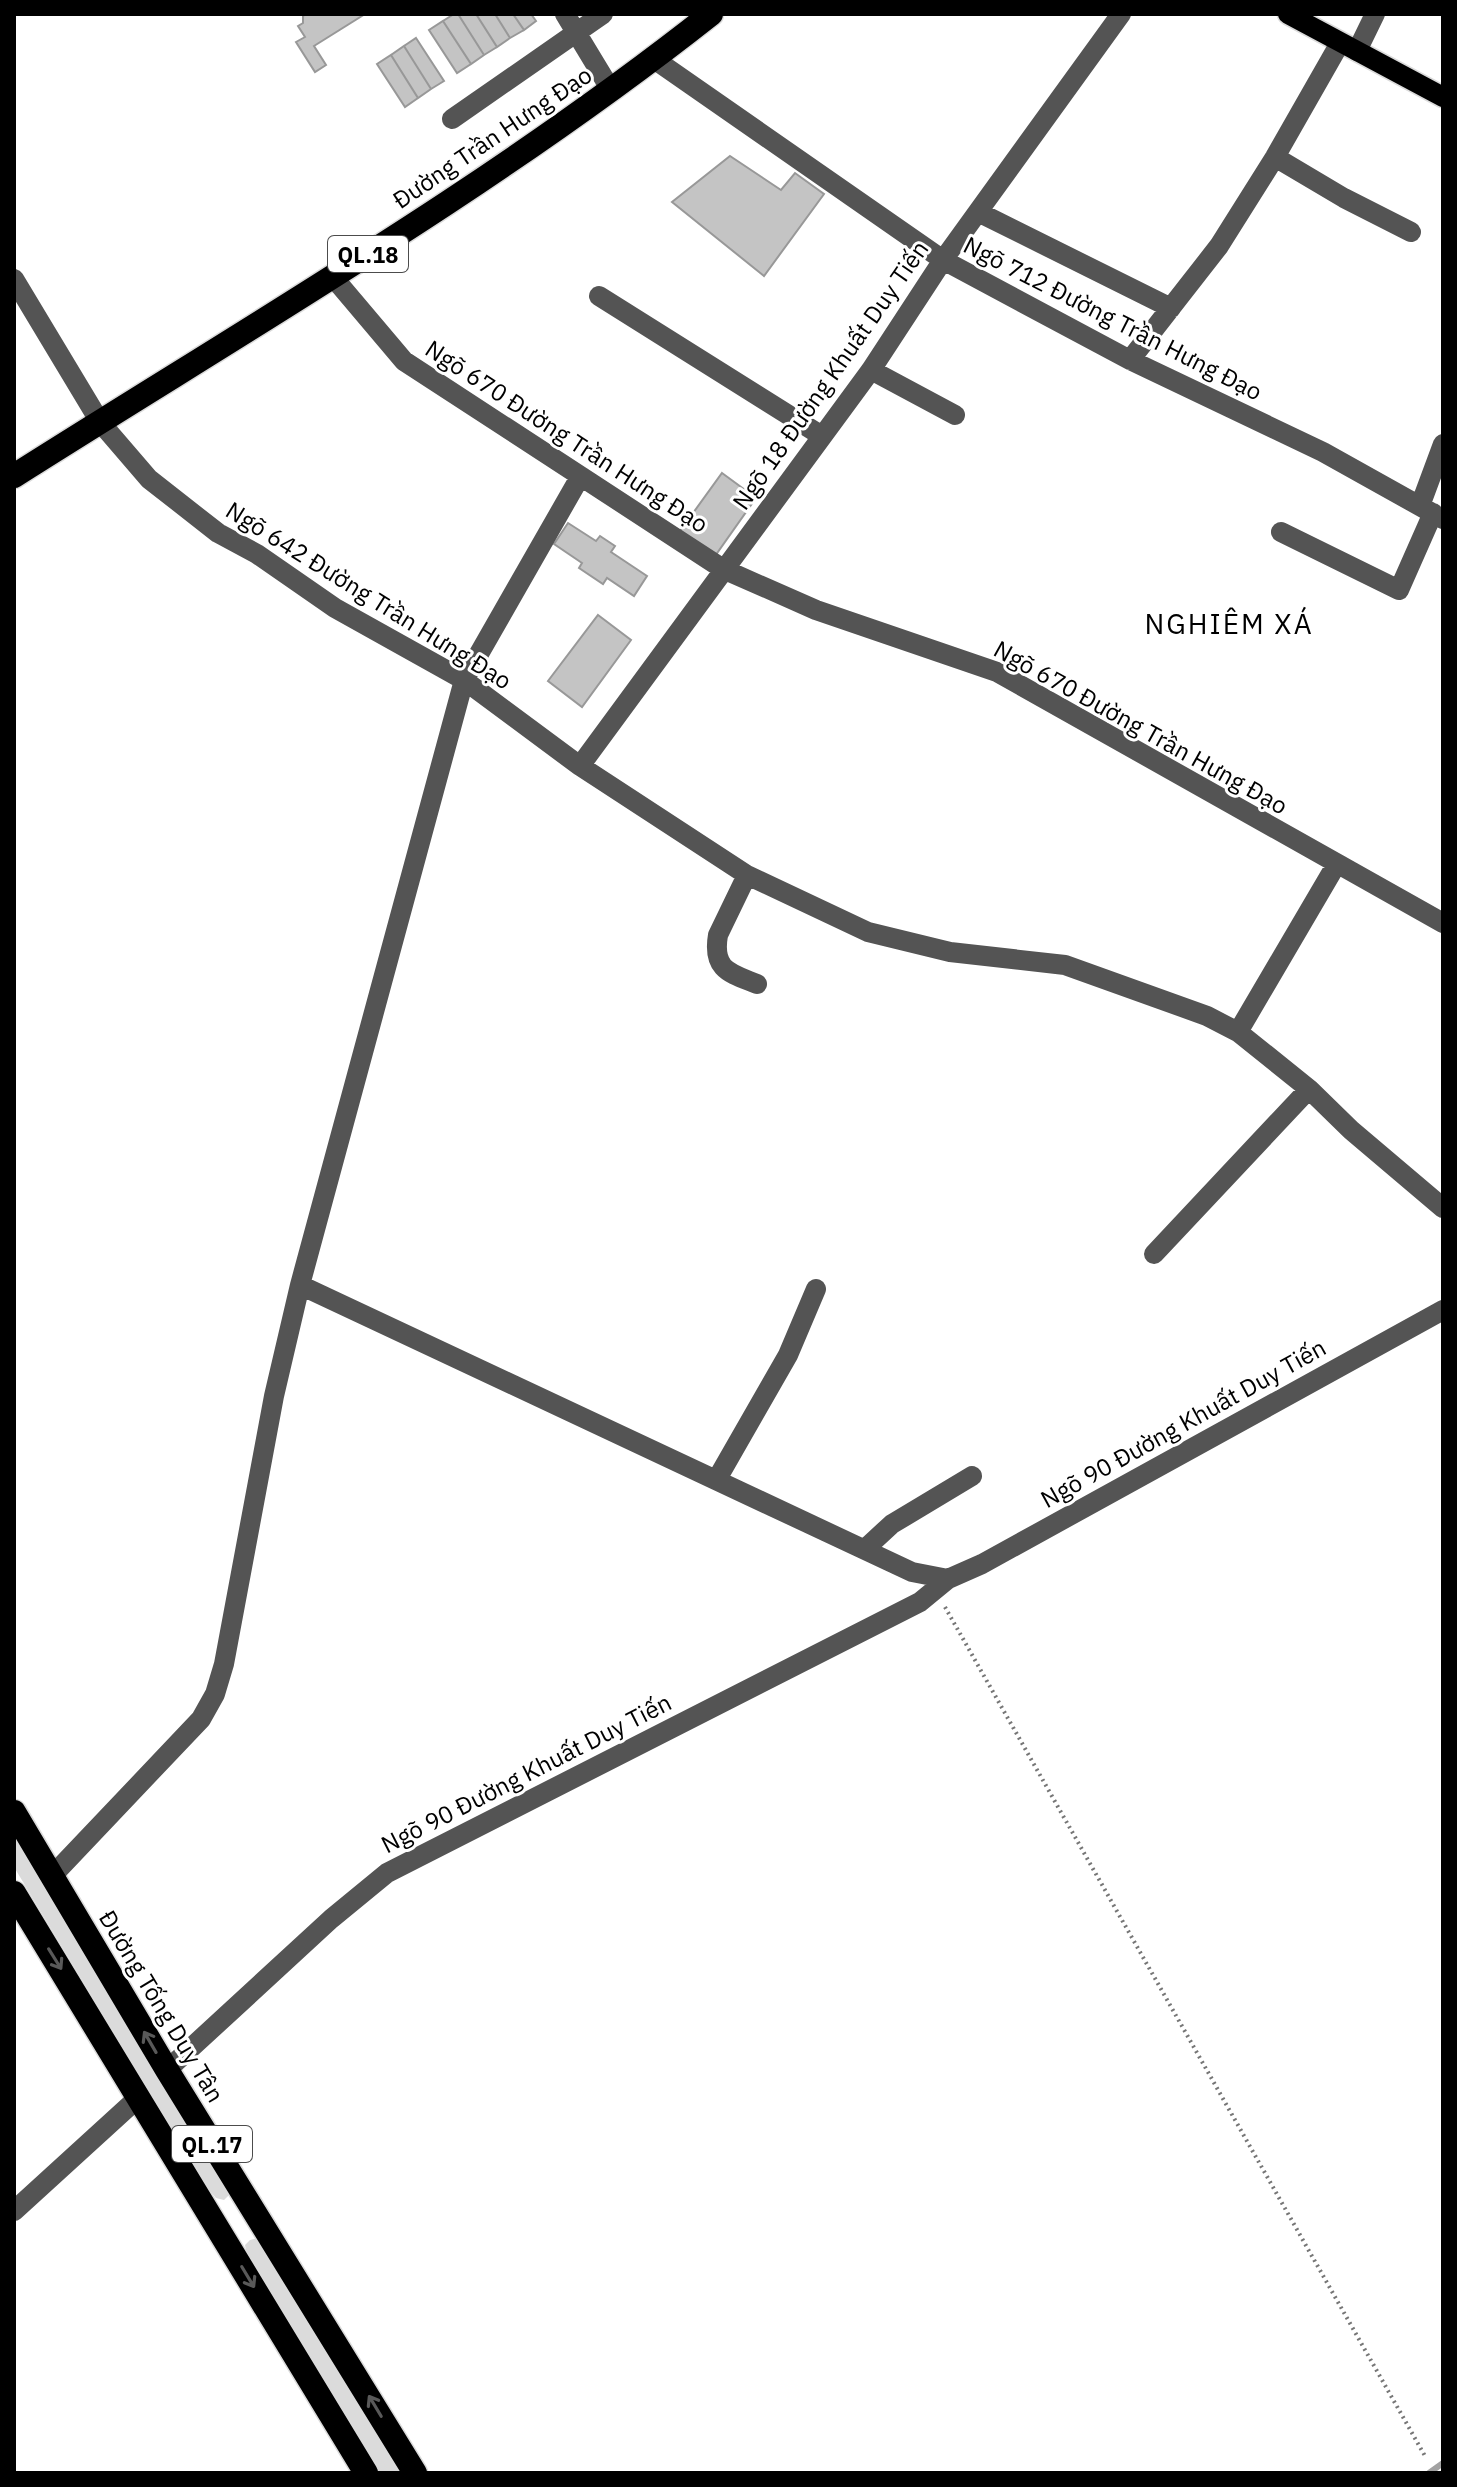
<svg xmlns="http://www.w3.org/2000/svg" width="1457" height="2487" viewBox="0 0 1457 2487" font-family="'IBM Plex Sans',sans-serif">
<rect width="100%" height="100%" fill="#fff"/>
<path fill="#dbdbdb" d="M14 1831 228 2186 229 2195 224 2200 216 2198 209 2190 14 1867Z
M258 2238 402 2473H379L247 2255 245 2245 250 2240Z"/>
<g fill="none" stroke-linecap="round" stroke-linejoin="round">
<path stroke="#a2a2a2" stroke-width="6" d="M1429 2473 1443 2463"/>
</g>
<path fill="#c4c4c4" stroke="#989898" stroke-width="2" d="M306 14H365L314 46 326 65 315 72 296 42 305 37 298 26 303 23V16Z
M454 14H458L484 55 471 64 443 21Z
M458 14H476L497 47 484 55Z
M476 14H495L510 38 497 47Z
M495 14H513L524 30 510 38Z
M513 14H531L536 21 524 30Z
M443 21 471 64 457 73 429 30Z
M416 38 444 81 431 89 404 46Z
M404 46 431 89 418 98 391 55Z
M391 55 418 98 405 107 377 64Z
M730 156 781 190 795 173 824 194 764 276 672 202Z
M722 473 756 498 715 556 680 531Z
M568 523 596 541 600 536 615 546 611 552 647 576 634 596 607 578 603 584 579 568 582 563 554 544Z
M598 615 631 640 582 707 548 681Z"/>
<g fill="none" stroke-linecap="round" stroke-linejoin="round">
<g stroke="#dbdbdb" stroke-width="23">
<path id="major" d="M1288 14 1443 97"/>
</g>
<g stroke="#dbdbdb" stroke-width="27">
<path id="highway" d="M14 476C249 327 492 187 711 14
M14 1812 167 2070 415 2473
M14 1893 366 2473"/>
</g>
<path stroke="#767676" stroke-width="4" stroke-dasharray="2 4" stroke-linecap="butt" d="M945 1607 1425 2456"/>
<path stroke="#545454" stroke-width="20" d="M565 14 611 90
M1357 51 1375 14
M654 59 943 260 1130 360 1323 452 1443 519
M452 119 603 14
M1275 157 1344 198 1411 232
M978 212 1171 308
M333 277 404 361 723 569 816 610 997 672 1443 923
M14 279 100 422 149 479 218 533 257 554 335 608 464 680 580 766 747 875 868 932 950 952 1065 965 1207 1016 1238 1032 1309 1089 1351 1130 1443 1208
M599 296 822 436
M1130 360 1219 246 1275 157 1340 43
M871 370 955 415
M1420 506 1443 444
M1281 532 1399 590 1433 513
M580 766 871 370 943 260 1121 14
M747 875 718 935C712 970 730 973 757 984
M1238 1032 1336 865
M1154 1254 1309 1089
M300 1285 912 1572 948 1579
M717 1479 788 1355 816 1289
M866 1548 892 1524 972 1476
M52 1876 201 1719 215 1694 224 1664 274 1396 300 1285 464 680 580 477
M167 2070 331 1919 387 1873 920 1602 948 1579 982 1564 1443 1310
M14 2211 139 2097"/>
<use href="#major" stroke="#000" stroke-width="20"/>
<use href="#highway" stroke="#000" stroke-width="24"/>
</g>
<defs><path id="oneway-shaft" d="M-6 0H5M1.5-3L5.5 0L1.5 3" fill="none" stroke-width="1.6" stroke-linecap="round" stroke-linejoin="round" transform="scale(2)"/></defs>
<g stroke="#595959">
<use href="#oneway-shaft" transform="translate(55 1959) rotate(58)"/>
<use href="#oneway-shaft" transform="translate(150 2042) rotate(-120)"/>
<use href="#oneway-shaft" transform="translate(248 2277) rotate(59)"/>
<use href="#oneway-shaft" transform="translate(375 2406) rotate(-121)"/>
</g>
<g text-anchor="middle" dominant-baseline="central" stroke-width="6" stroke-linejoin="round" paint-order="stroke">
<g fill="#fff" stroke="#4c4c4c" stroke-width="2">
<rect x="328" y="236" width="80" height="36" rx="6"/>
<rect x="172" y="2126" width="80" height="36" rx="6"/>
</g>
<g font-size="22" font-weight="bold" fill="#000">
<text x="368" y="254">QL.18</text>
<text x="212" y="2144">QL.17</text>
</g>
<g font-size="24" fill="#000" stroke="#fff">
<text transform="translate(492 137) rotate(-34)">Đường Trần Hưng Đạo</text>
<text transform="translate(1113 318) rotate(27)">Ngõ 712 Đường Trần Hưng Đạo</text>
<text transform="translate(830 375) rotate(-55)">Ngõ 18 Đường Khuất Duy Tiến</text>
<text transform="translate(567 436) rotate(33)">Ngõ 670 Đường Trần Hưng Đạo</text>
<text transform="translate(369 595) rotate(32)">Ngõ 642 Đường Trần Hưng Đạo</text>
<text transform="translate(1141 727) rotate(29)">Ngõ 670 Đường Trần Hưng Đạo</text>
<text transform="translate(1183 1423) rotate(-29)">Ngõ 90 Đường Khuất Duy Tiến</text>
<text transform="translate(526 1773) rotate(-27)">Ngõ 90 Đường Khuất Duy Tiến</text>
<text transform="translate(162 2006) rotate(59)">Đường Tống Duy Tân</text>
</g>
<g font-size="28" letter-spacing="2" fill="#000" stroke="#fff">
<text x="1229" y="623">NGHIÊM XÁ</text>
</g>
</g>
<rect width="1457" height="2487" fill="none" stroke="#000000" stroke-width="32"/>
</svg>
